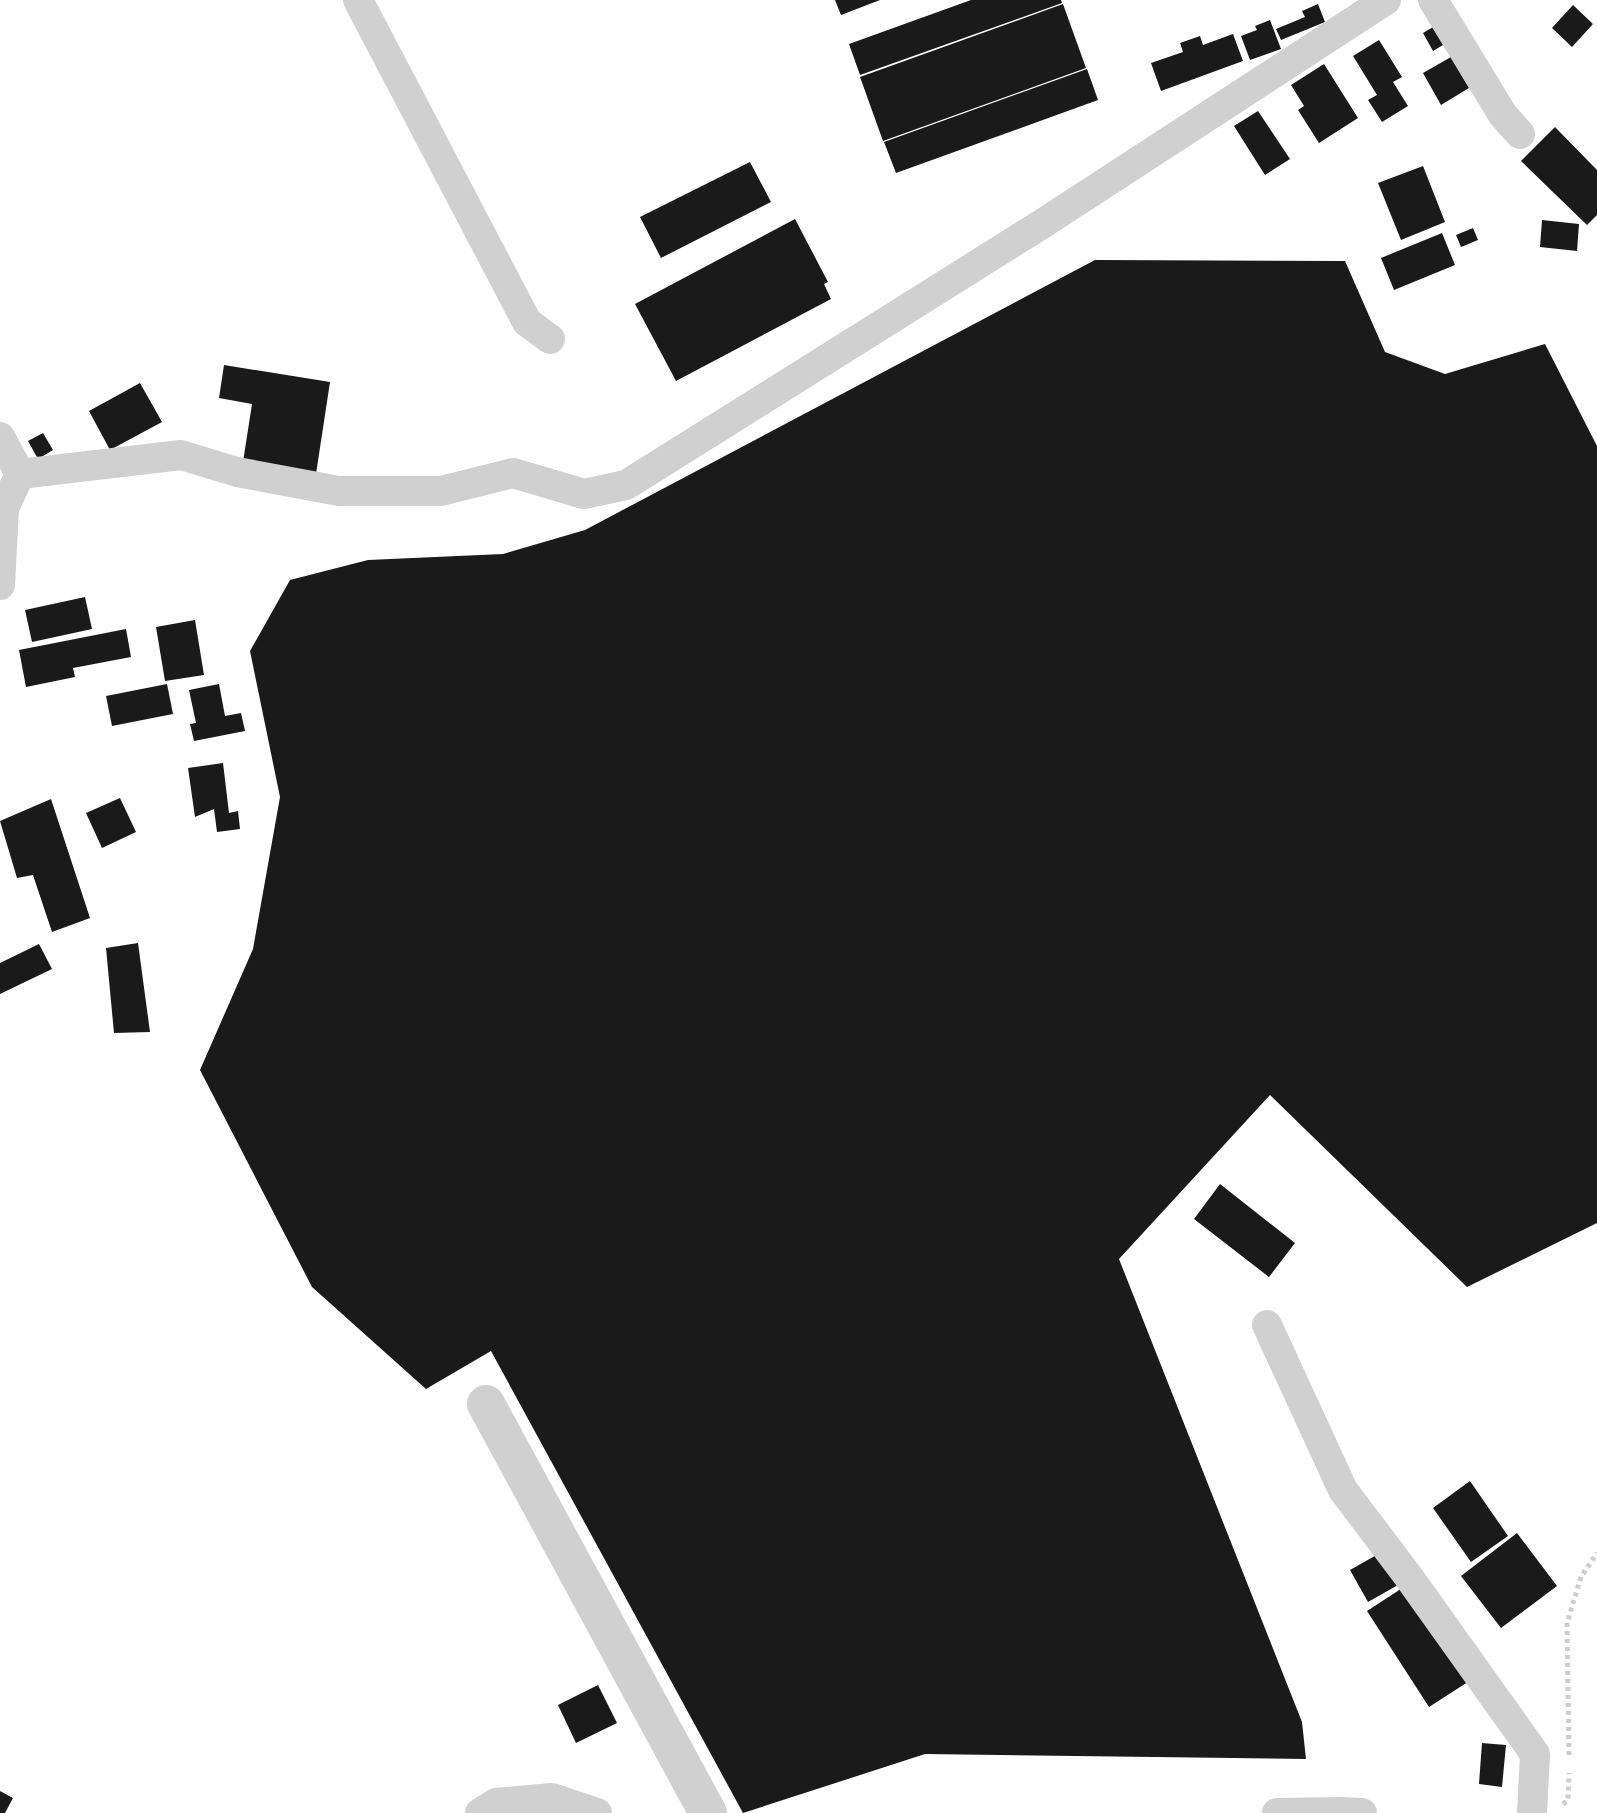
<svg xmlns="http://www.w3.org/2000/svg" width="1597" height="1813" viewBox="0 0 1597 1813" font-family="'Open Sans',sans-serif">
<rect width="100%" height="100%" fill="#fff"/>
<path fill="#1a1a1a" d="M835 0H880L841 15Z
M971 0H1061L1062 3 860 75 849 44Z
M1063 4 1086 68 883 141 860 77Z
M1318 4 1325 22 1281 40 1276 29 1305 17 1302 11Z
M1573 5 1593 24 1572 47 1552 28Z
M1270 20 1281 49 1250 60 1241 36 1257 30 1255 26Z
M1438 24 1448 42 1433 51 1423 33Z
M1233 34 1243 61 1161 91 1151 63 1183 52 1180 43 1200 36 1203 45Z
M1379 40 1402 77 1393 82 1408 106 1382 122 1368 100 1377 95 1353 56Z
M1451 57 1469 88 1441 105 1423 73Z
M1324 64 1358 118 1319 143 1298 110 1304 106 1291 85Z
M1087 69 1098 100 896 173 884 142Z
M1258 111 1290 159 1265 175 1234 126Z
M1555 127 1597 170V215L1587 225 1521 161Z
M750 162 771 202 661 258 640 217Z
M1423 166 1445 222 1401 240 1378 183Z
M795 219 828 282 824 284 831 299 676 381 635 304Z
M1542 220 1579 224 1577 251 1540 247Z
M1473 228 1478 240 1461 247 1456 235Z
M1442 233 1455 265 1394 290 1381 258Z
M1095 260 1345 261 1385 352 1445 374 1545 344 1597 446V1223L1467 1287 1270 1095 1119 1259 1302 1722 1306 1759 925 1754 743 1813 491 1351 426 1389 312 1287 200 1070 253 949 280 797 250 651 290 580 368 560 503 554 585 530Z
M224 365 330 382 316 474 243 462 252 404 219 398Z
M140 383 162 422 110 450 89 411Z
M43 433 53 450 38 459 28 441Z
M85 597 92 629 32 642 25 610Z
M195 620 204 675 165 681 156 627Z
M126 629 131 657 73 668 75 677 26 687 19 650Z
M167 684 173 714 112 726 106 696Z
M219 684 225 716 241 713 245 731 194 741 190 724 196 723 189 690Z
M223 763 229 813 238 811 240 829 217 832 214 809 195 817 188 768Z
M120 798 136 832 102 848 86 813Z
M51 799 90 918 52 932 33 875 17 878 0 821Z
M138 943 150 1032 114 1033 106 948Z
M39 944 52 969 0 994V963Z
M1220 1184 1295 1243 1269 1277 1194 1219Z
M1470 1481 1508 1536 1471 1562 1433 1508Z
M1517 1533 1557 1586 1501 1628 1461 1576Z
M1380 1553 1398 1585 1368 1602 1350 1570Z
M1410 1583 1471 1680 1429 1707 1367 1611Z
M598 1685 617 1723 576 1743 558 1705Z
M1482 1743 1506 1745 1502 1787 1479 1784Z
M0 1791 13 1798 5 1813H0Z"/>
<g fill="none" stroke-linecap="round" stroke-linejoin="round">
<path stroke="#cdcdcd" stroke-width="5" stroke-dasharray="4 4" stroke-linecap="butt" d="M1569 1755 1567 1623 1581 1577 1597 1553
M1563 1804 1568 1800 1569 1773"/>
<path stroke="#d0d0d0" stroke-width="30" d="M358 0 527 322 550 339
M1433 0 1503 115 1520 134
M0 437 20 474
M0 585 4 508 20 474 181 455 237 472 339 491H441L513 473 584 494 626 485 1042 224 1386 0
M1267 1325 1343 1490 1408 1576 1535 1754 1532 1813
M480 1813 496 1803 552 1798 597 1813
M1277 1813 1342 1812 1362 1813"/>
<path stroke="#d0d0d0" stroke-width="38" d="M486 1404 708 1813"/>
</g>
</svg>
